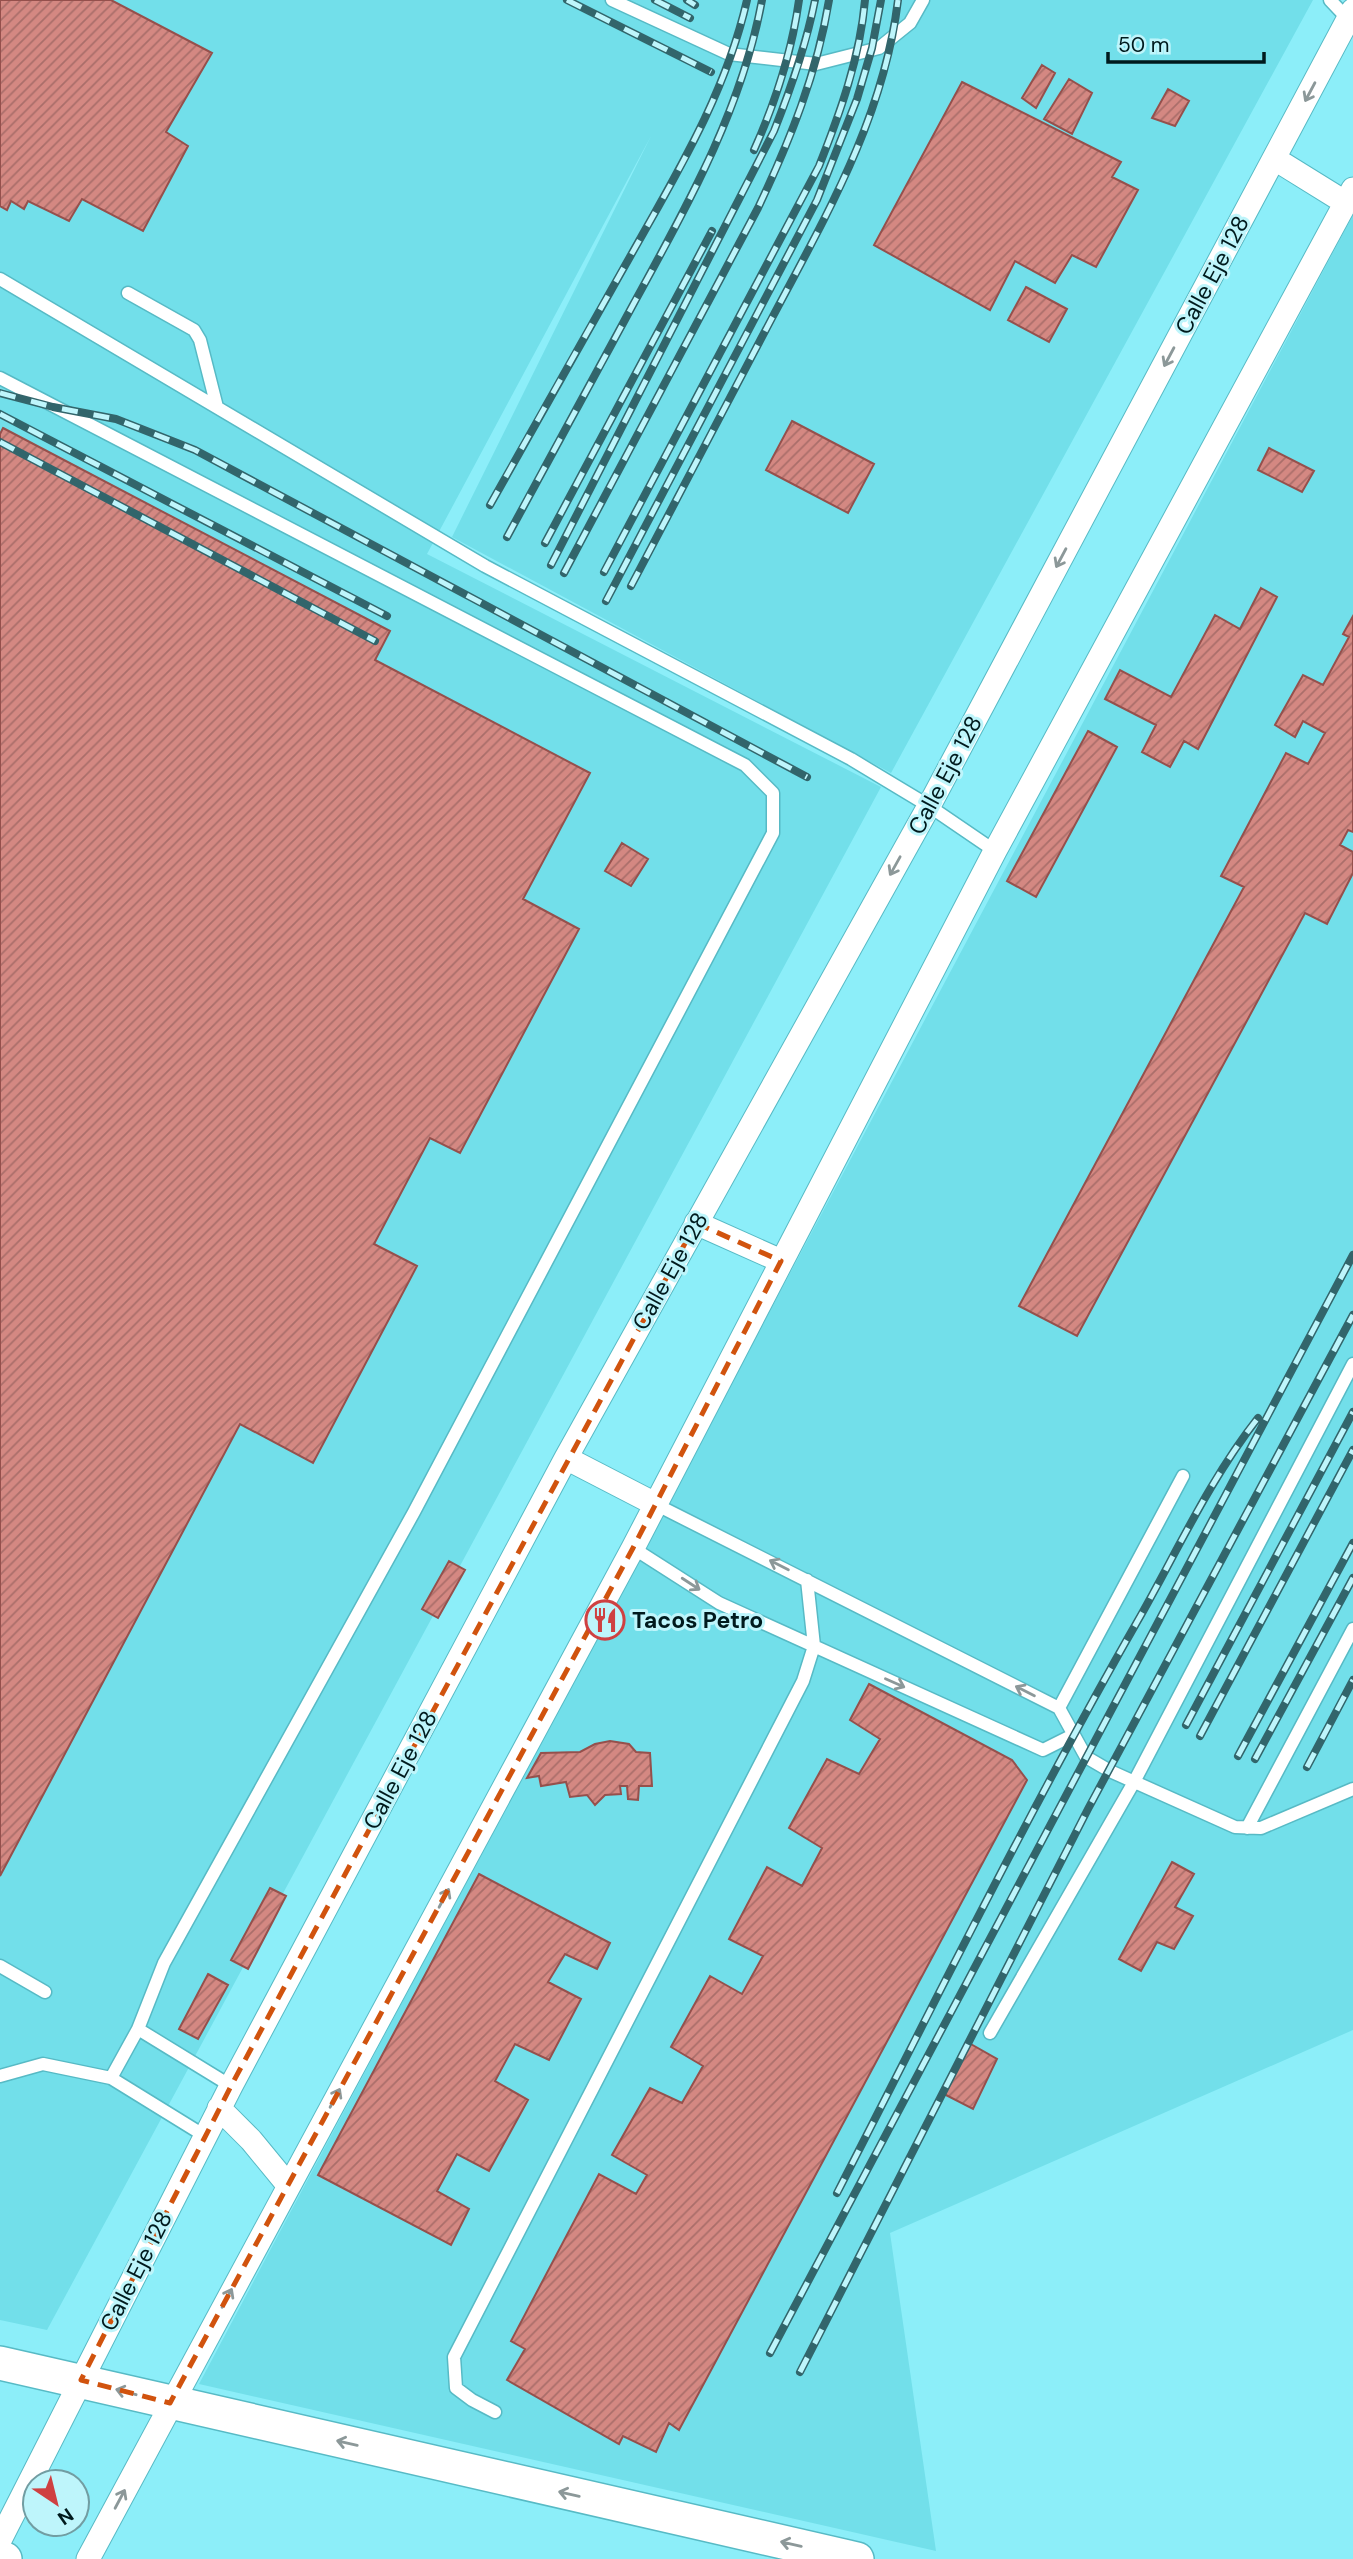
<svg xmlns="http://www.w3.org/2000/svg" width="1353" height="2559" viewBox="0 0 1353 2559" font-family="'DM Sans',sans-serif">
<defs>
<pattern id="building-hatch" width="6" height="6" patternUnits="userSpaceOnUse" patternTransform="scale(1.75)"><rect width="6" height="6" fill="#d48882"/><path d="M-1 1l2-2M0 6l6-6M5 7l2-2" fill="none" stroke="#aa6e6a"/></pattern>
</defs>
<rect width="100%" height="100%" fill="#8ceef9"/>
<path fill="#72dfea" d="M0 0H1313L891 773 452 537 651 136 427 554 881 787 47 2330 0 2320Z
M1353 215V2030L890 2233 936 2551 199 2384Z"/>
<path fill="url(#building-hatch)" stroke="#95504c" stroke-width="2" d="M0 0H111L212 53 166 132 188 146 143 231 82 199 69 221 28 201 24 209 11 201 7 210 0 206Z
M1042 65 1055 73 1036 108 1022 98Z
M1069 79 1092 93 1072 134 1044 119Z
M962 82 1121 162 1112 177 1138 190 1096 267 1072 255 1055 283 1015 261 990 310 874 245Z
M1168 89 1189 101 1175 126 1152 118Z
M1026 287 1067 309 1049 342 1008 320Z
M792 421 874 464 848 513 766 470Z
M3 428 390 631 375 660 590 773 523 899 579 929 460 1153 430 1138 374 1244 417 1266 313 1463 240 1424 0 1876V434Z
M1269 448 1314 471 1302 492 1258 470Z
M1261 588 1277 597 1198 749 1184 741 1170 767 1142 752 1156 725 1105 699 1120 670 1171 697 1215 615 1240 629Z
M1353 616V832L1348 830 1340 845 1353 852V873L1327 924 1305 913 1077 1336 1019 1306 1244 887 1221 876 1286 753 1308 764 1325 733 1303 721 1295 737 1275 725 1303 675 1323 685 1349 637 1343 634Z
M1088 731 1117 747 1036 897 1007 881Z
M622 843 648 859 631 886 605 871Z
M449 1561 465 1570 438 1618 422 1609Z
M869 1684 1012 1760 1027 1780 679 2430 669 2423 656 2452 623 2436 619 2444 507 2380 525 2349 511 2341 599 2174 636 2194 647 2175 612 2155 650 2088 682 2103 703 2066 671 2047 710 1976 742 1994 763 1956 729 1939 767 1867 802 1886 822 1848 789 1828 827 1759 859 1774 880 1739 850 1720Z
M610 1741 629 1744 636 1752 650 1753 652 1786H639L638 1800 628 1799 627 1786H620L621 1794 605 1795 595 1805 587 1795 570 1797 566 1782 541 1786 539 1776 527 1778 541 1753 580 1752 595 1744Z
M1172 1862 1194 1874 1175 1907 1193 1916 1174 1949 1157 1942 1141 1971 1119 1959Z
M479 1874 610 1943 597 1969 565 1954 548 1982 581 1999 549 2060 515 2044 495 2081 528 2100 489 2171 457 2154 437 2191 469 2209 451 2245 318 2175Z
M270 1888 286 1896 248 1969 231 1960Z
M208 1974 228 1985 198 2039 179 2029Z
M969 2043 997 2059 973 2109 942 2093Z"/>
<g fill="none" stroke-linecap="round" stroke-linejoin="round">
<g stroke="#57bac5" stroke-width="15">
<path id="lane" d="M612 0 729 54 816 64 879 48 910 23 923 0
M1330 0 1348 19
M0 279 485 566 851 759 929 806 995 851
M128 293 194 330 200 340 217 407
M0 378 745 765 773 793V833L414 1512 164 1963 138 2029 111 2078 43 2064 0 2076
M655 1504 1059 1708 1086 1757 1110 1771 1235 1827 1261 1828 1353 1789
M633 1548 719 1603 1043 1750 1073 1735
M1059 1708 1183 1476
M1247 1828 1353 1629
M0 1966 45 1992
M138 2029 231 2086
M990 2033 1134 1782 1353 1364
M111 2078 205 2136
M495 2412 472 2400 456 2388 454 2357 803 1681 814 1646 807 1580"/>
</g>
<g stroke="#57bac5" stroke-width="25">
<path id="street" d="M1275 159 1346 203
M696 1223 781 1261
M566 1458 655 1504
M219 2108 251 2140 288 2185
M0 2540 231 2086 566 1458 929 806 1353 10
M88 2559 633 1548 995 851 1353 189"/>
</g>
<g stroke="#57bac5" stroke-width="36">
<path id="secondary" d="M0 2363 857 2559
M0 2558 5 2559"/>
</g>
<use href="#lane" stroke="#fff" stroke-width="12"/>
<use href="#street" stroke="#fff" stroke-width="23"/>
<use href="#secondary" stroke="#fff" stroke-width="33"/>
<g stroke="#32656b" stroke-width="8">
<path id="rail" d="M567 0 711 72
M655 0 690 18
M687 0 695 5
M754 150C775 103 792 51 799 0
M0 393 53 407 116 419 195 450 807 777
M0 414 387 616
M0 442 375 641
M490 505C537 421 584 338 631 255 677 173 726 93 747 0
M507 537C549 459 592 381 634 303 687 206 742 109 762 0
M545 543 712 231
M551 565 774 131C791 88 806 46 815 0
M604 572 819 166C840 113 860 58 865 0
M564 573 758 208C790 140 817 74 829 0
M631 586C678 497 725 407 772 318 826 216 884 117 898 0
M606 601 817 200 857 99 872 48 881 0
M1186 1725 1353 1412
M1200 1736 1353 1450
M1238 1756 1353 1543
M1255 1759 1353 1578
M1307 1767 1353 1680
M837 2193C935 2002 1030 1809 1137 1622 1176 1554 1209 1480 1258 1418
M770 2353 1353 1255
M800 2372 1088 1809 1353 1315"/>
</g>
<use href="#rail" stroke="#bef5fb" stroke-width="5" stroke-dasharray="16" stroke-linecap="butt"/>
</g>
<defs><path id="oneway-shaft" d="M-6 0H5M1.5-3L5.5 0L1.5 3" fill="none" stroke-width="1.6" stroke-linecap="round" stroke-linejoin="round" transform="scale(1.75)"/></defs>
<g stroke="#8c9899">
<use href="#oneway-shaft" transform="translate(1310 92) rotate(118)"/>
<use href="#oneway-shaft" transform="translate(1169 357) rotate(118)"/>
<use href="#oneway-shaft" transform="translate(1061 558) rotate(118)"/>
<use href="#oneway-shaft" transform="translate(895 866) rotate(119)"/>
<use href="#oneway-shaft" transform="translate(779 1565) rotate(-153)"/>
<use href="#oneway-shaft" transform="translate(691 1584) rotate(33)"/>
<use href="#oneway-shaft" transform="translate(895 1683) rotate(24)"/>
<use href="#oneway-shaft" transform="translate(1025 1691) rotate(-153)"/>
<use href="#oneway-shaft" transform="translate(444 1898) rotate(-62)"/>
<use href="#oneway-shaft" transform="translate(335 2098) rotate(-62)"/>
<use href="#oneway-shaft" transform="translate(227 2298) rotate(-62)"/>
<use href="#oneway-shaft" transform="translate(126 2392) rotate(-165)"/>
<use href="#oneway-shaft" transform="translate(347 2443) rotate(-167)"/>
<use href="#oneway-shaft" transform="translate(569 2494) rotate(-167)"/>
<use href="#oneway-shaft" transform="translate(120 2499) rotate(-62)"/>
<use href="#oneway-shaft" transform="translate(791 2544) rotate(-167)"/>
</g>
<path fill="none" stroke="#d1530e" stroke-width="5" stroke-dasharray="14 9" stroke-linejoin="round" d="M696 1223 781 1261 633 1548 170 2403 81 2380 231 2086Z"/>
<defs>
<g id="restaurant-ring" transform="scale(2.0125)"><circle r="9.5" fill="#bef5fb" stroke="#cf4041" stroke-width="1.5"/><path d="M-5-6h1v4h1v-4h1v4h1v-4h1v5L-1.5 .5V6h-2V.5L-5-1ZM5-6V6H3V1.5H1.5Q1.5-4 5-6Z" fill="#cf4041"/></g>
</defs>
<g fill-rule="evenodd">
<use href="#restaurant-ring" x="605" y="1620"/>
</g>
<g text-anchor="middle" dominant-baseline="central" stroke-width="6" stroke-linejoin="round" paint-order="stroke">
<g font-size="23" fill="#001a1d" stroke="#bef5fb">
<text transform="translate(1212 275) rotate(-62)">Calle Eje 128</text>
<text transform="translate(945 775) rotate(-62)">Calle Eje 128</text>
<text transform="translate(670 1271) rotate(-61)">Calle Eje 128</text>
<text transform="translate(400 1770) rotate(-62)">Calle Eje 128</text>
<text transform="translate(136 2271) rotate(-63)">Calle Eje 128</text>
</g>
<g font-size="23" font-weight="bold" fill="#001a1d" stroke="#bef5fb" text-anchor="start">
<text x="632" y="1620">Tacos Petro</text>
</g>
</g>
<g transform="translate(56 2503) rotate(145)"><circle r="33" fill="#bef5fb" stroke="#729da2" stroke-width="2"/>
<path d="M0-5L12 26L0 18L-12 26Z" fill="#cf4041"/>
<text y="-10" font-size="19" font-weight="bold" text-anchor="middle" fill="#001a1d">N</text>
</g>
<path d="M1108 52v10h156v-10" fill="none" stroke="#001a1d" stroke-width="3.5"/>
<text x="1118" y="52" font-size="21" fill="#001a1d" stroke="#bef5fb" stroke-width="5" paint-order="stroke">50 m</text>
</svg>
